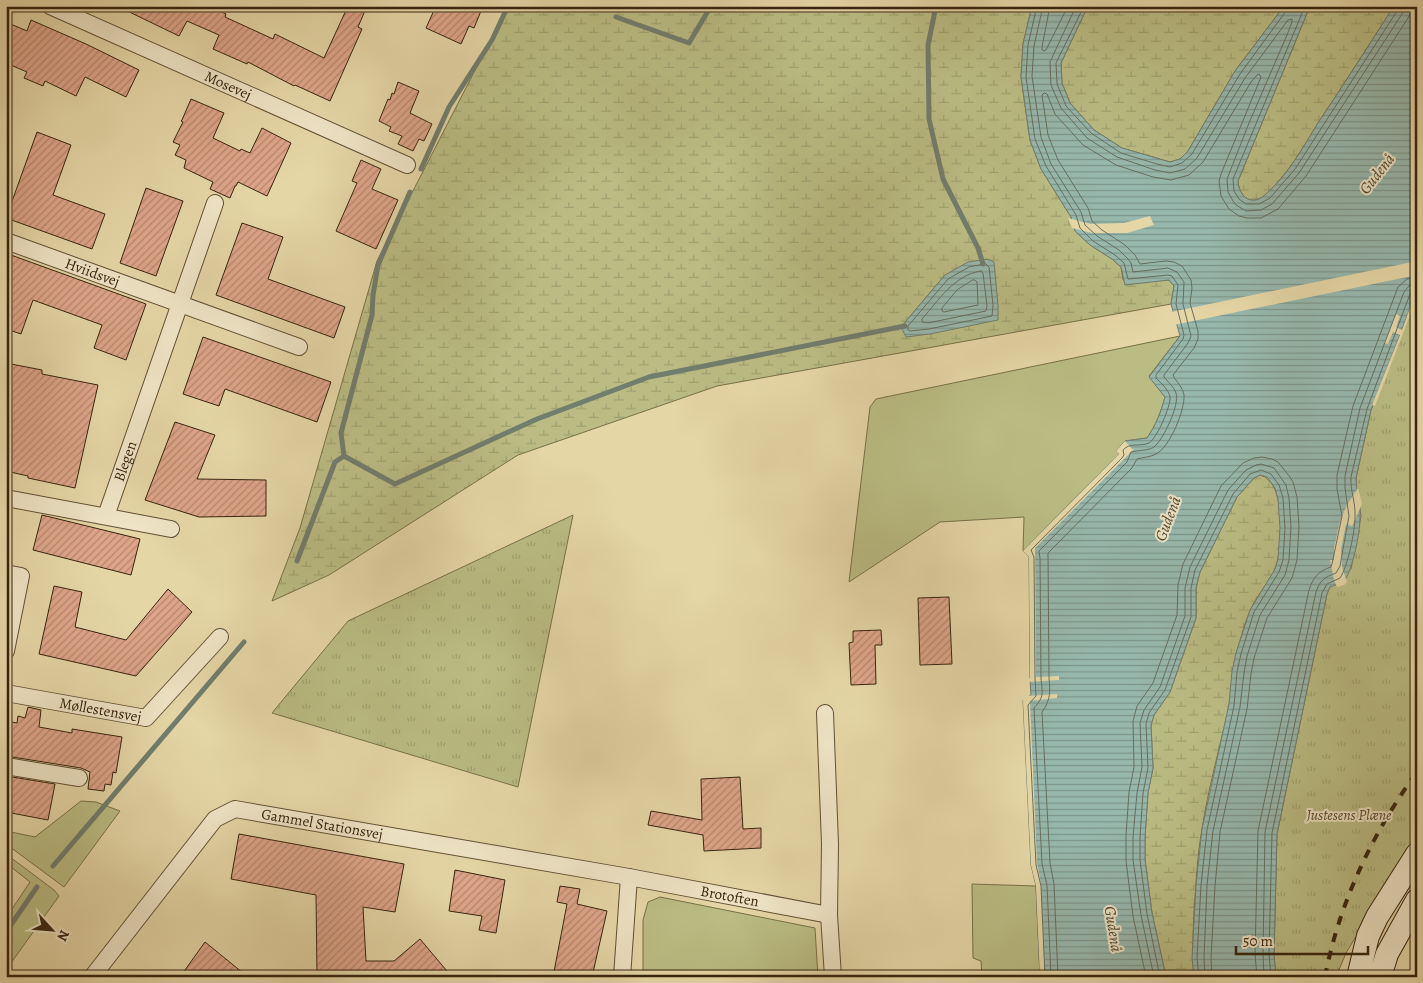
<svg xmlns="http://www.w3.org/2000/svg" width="1423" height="983" viewBox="0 0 1423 983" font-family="Alegreya,serif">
<defs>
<pattern id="wetland-marsh" width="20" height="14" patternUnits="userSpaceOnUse" patternTransform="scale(1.25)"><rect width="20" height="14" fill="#babc83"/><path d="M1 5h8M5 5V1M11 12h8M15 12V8" fill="none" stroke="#a0a170"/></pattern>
<pattern id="park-tufts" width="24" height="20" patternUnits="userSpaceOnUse" patternTransform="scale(1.25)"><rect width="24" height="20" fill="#babc83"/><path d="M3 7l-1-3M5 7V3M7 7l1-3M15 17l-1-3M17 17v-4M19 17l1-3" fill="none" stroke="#a0a170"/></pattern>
<pattern id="water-rules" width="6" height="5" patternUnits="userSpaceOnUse" patternTransform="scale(1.25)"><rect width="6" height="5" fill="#97b8ad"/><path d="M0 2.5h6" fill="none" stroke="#7c958b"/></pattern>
<pattern id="building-hatch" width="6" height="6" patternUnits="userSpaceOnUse" patternTransform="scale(1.25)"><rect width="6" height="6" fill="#dea589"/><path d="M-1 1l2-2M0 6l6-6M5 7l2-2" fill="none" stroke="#b5866e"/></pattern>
</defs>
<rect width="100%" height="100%" fill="#e5d6a6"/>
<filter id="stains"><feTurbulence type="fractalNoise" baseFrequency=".004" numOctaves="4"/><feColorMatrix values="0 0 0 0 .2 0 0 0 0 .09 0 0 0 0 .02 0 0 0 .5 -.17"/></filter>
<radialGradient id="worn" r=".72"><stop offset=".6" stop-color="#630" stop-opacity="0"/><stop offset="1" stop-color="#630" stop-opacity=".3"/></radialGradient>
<path fill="#babc83" stroke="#787048" d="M1180 336 1149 376 1165 397C1161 412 1156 425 1147 438L1125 441 1119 454 1023 551 1024 517 940 522 849 582 870 407 876 399Z
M81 801 96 802 120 811 64 887 6 844V831L35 837Z
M6 854 54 890 59 896 6 970V918L30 882 6 863Z
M972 884 1036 886 1040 977H982L981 961 973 958Z
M660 897 815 928 818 977H643V920L648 902Z"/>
<path fill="url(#wetland-marsh)" stroke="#787048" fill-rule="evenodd" d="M508 6H1032L1023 44 1021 77 1030 140 1041 169 1071 217 1075 231 1090 245 1112 259 1121 267 1123 280H1169L1174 286 1171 304 717 386 518 455 329 575 272 601 300 528 377 261ZM945 275 998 305 901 327Z
M1090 6H1284L1235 71 1188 151 1180 159 1170 162 1122 148 1094 130 1070 103 1062 83 1061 63 1085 12Z
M1310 6H1394C1369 45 1344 84 1318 123 1304 146 1287 176 1266 194 1253 207 1239 198 1238 181Z
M1260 475C1286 482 1281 537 1278 558 1275 578 1257 593 1250 611 1244 624 1241 638 1237 651 1231 670 1232 691 1228 711 1219 750 1208 790 1202 829 1197 857 1196 885 1194 912 1193 934 1192 955 1194 977H1166L1152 913 1145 860V837L1148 793 1153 768 1151 725 1154 715 1170 692 1196 618V588L1200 572 1237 497 1254 478Z"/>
<path fill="url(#park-tufts)" stroke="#787048" d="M1417 290V835L1346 953 1336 977H1276L1274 955 1277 834 1327 594 1330 587 1351 569 1361 516 1356 486V478L1371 410Z
M573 515 518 787 272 713 348 621Z"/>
<path fill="url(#water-rules)" stroke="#717d6d" d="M1032 6H1090L1085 12 1061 63 1062 83 1070 103 1094 130 1122 148 1170 162 1180 159 1188 151 1235 71 1284 6H1310L1238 181C1239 198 1253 207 1266 194 1287 176 1304 146 1318 123 1344 84 1369 45 1394 6H1417V290L1371 410 1356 478C1356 491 1361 504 1360 517 1360 534 1353 568 1344 582L1330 587 1327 594 1277 834 1274 955 1276 977H1194L1192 958 1196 885 1202 829 1229 704 1232 671 1236 653 1250 610 1275 569 1278 559 1280 528 1278 499 1275 488 1267 477 1260 475 1254 478 1237 497 1200 572 1196 588V618L1170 692 1154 715 1151 725 1153 768 1148 793 1145 837V860L1152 913 1166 977H1040L1036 886 1031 865 1023 700 1031 695 1030 679 1029 557 1023 551 1119 454 1116 451 1125 441 1147 438C1156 425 1161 412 1165 397L1149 377 1180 336 1171 304 1174 286 1169 280 1125 285 1121 267 1112 259 1090 245 1075 231 1071 217 1041 169 1030 140 1021 77 1023 44Z
M987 259 994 262 998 305V320L930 334 906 337 901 327 945 275 968 262Z"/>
<path fill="#e5d6a6" d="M1150 216 1154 225 1127 233H1092L1072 228 1068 218 1091 224 1124 223Z
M1417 261V275L1174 325 1171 312Z
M1415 294 1417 295V297L1375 406 1372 405 1400 335 1393 332 1388 344 1384 343 1396 314 1400 316 1396 327 1402 330Z
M1125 441 1133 450 1035 548 1036 677 1059 676V680L1028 682 1027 679 1030 678 1029 557 1023 551 1119 454 1116 451Z
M1358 488 1362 504 1352 526 1346 524 1341 549 1342 567 1347 582 1344 585 1337 587 1334 580 1330 560H1334V548L1340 521 1347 505Z
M1057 694V698L1030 701 1037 863 1041 884 1045 977H1040L1036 886 1031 865 1023 700H1020L1025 696Z"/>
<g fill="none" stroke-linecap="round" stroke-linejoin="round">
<path stroke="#676e5e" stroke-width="1" d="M1037 6 1028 45 1026 77 1035 139 1046 166 1076 215 1080 228 1093 241 1115 255 1124 263 1128 279 1168 275 1172 276 1178 285 1176 304 1184 335 1183 339 1156 375V378C1160 382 1169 390 1170 397 1171 406 1157 438 1149 443 1140 447 1130 442 1123 450L1124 455 1122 458 1031 550 1034 557 1035 678 1036 696 1028 705 1036 865 1041 886 1045 977
M1043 6 1034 46 1032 76 1041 137 1051 164 1081 212 1085 225 1097 236 1119 250 1128 259 1131 263 1133 272 1168 268 1177 272 1184 282 1183 304 1191 336 1188 343 1164 375V377C1168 382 1174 387 1176 393 1180 405 1163 440 1154 447 1148 451 1138 450 1131 452L1127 462 1039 551 1040 558 1041 678C1042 693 1045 696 1034 708L1042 864 1047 885 1051 977
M1050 6 1042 47V50L1044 51 1046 50 1068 6
M1076 6 1050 62 1051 85 1061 108 1087 138 1117 157 1155 170 1170 173 1185 169 1197 158 1245 78 1288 20 1292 19V22L1287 35 1249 123 1227 179 1228 192 1233 201 1236 205 1246 211 1261 210 1272 204 1299 173 1402 14 1404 6
M1084 6 1056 63 1057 84 1066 106 1091 133 1121 153 1157 164 1170 167 1182 163 1192 154 1240 74 1286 11 1287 6
M1305 6 1233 179 1234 191 1239 199 1246 204H1259L1270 198 1295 169 1397 11 1398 6
M986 264 989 267 993 305 992 316 929 329 910 331 908 330V326L948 279 969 267Z
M981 271 983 273 987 306 986 311 928 323 922 322V319C939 300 954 275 981 271Z
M973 280H975L977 282 978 305 944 312 942 311V308L957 290Z
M1058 977 1054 884 1050 863 1042 712C1051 699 1050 693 1049 678L1048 553 1132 468 1137 459C1144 457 1151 457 1156 454 1170 447 1185 410 1184 395 1183 387 1176 382 1173 375L1194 348 1198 339V331L1190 303 1192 288 1191 280 1182 266 1174 262 1166 261 1140 264 1135 255 1125 245 1102 230 1092 221 1088 208 1058 160 1048 135 1042 95 1044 93 1047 94 1055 114 1083 145 1116 165 1153 177 1171 180 1189 175 1203 162 1251 82 1257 75 1259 74 1261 77 1221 174 1219 181 1221 196 1229 209 1239 216 1247 218H1261L1278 209 1306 176 1408 18 1411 12 1412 6
M1146 977 1133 916 1126 861V836L1129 792 1134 767 1133 721 1137 706 1153 683 1177 615 1178 585 1183 564 1221 486 1243 463 1254 458 1262 457 1272 459 1278 462 1290 477 1293 482 1297 497 1299 527 1297 560 1292 578 1267 618 1254 658 1251 674 1247 709 1220 832 1215 886 1211 958 1212 977
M1154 977 1141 915 1133 860V837L1137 793 1142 767 1140 723 1144 710 1160 687 1185 616V588L1190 567 1228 490 1246 470 1256 465 1261 464 1274 468 1286 485 1289 498 1291 527 1289 560 1285 575 1260 615 1247 656 1244 673 1240 707 1213 831 1207 885 1204 958 1205 977
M1160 977 1147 914 1140 860V837L1143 793 1148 768 1146 724 1149 713 1165 690 1191 617V588L1195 570 1233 494 1250 474 1261 470 1271 474 1279 485 1283 498 1285 528 1283 560 1279 572 1254 612 1241 654 1237 672 1234 706 1207 830 1201 885 1197 958 1199 977
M1257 977 1255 954 1258 831 1309 590C1313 578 1318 571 1331 567L1332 564 1342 516 1337 489V475L1353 406 1398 287 1407 279 1417 277
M1264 977 1263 954 1265 832 1316 592C1320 580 1325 577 1336 573L1340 566 1349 516 1345 488V476L1360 408 1404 292 1409 286 1417 284
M1271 977 1269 954 1272 833 1322 593 1327 584 1340 578C1348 566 1355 531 1355 517 1356 503 1350 491 1351 477L1367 409 1410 294 1413 291H1417"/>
<path stroke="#717d6d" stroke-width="5" d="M936 6 928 45 929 119 943 179 978 248 983 264
M616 17 689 43 711 6
M421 169 449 107 492 40 508 6
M410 192 378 265 373 295 372 315 341 433 344 456 395 484 537 419 649 377 905 326
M297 561 335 462 344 456
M53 866 244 642
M6 932 37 887"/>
</g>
<path fill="url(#building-hatch)" stroke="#37240e" d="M117 6H209L226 14 225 17 273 39 275 34 324 58 348 6H367L358 27 362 29 330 101 295 85 294 86 248 62 247 64 213 49 219 35 187 21 179 36Z
M436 6H483L474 28 469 26 461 44 426 28Z
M31 20 86 44 139 70 126 97 85 77 76 96 45 81 43 86 24 78 27 72 6 63V22L27 31Z
M398 82 419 91 410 113 432 124 424 141 419 139 413 151 398 144 402 136 389 131 391 127 379 121 388 99 390 100 392 93 394 94Z
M191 99 224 113 213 138 240 151 241 149 250 153 262 128 291 143 267 196 238 182 236 186H235L230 198 210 189 213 182 184 168 186 160 175 155 180 145 173 142 183 122 181 121 182 120Z
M37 132 71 145 53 195 105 214 92 249 6 218Z
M361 160 381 169 372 189 398 200 376 249 336 231 357 183 352 181Z
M146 188 183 201 156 276 120 263Z
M242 223 283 237 268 279 345 307 334 338 216 295Z
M11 255 146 304 126 360 94 348 102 325 33 300 21 334 6 329V270Z
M203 337 331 382 317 422 225 389 219 406 183 394Z
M6 363 42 370V374L98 385 75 488 28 478V476L6 471Z
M175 422 215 435 197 479 266 480V516L199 517 145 500Z
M42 515 140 539 131 575 33 550Z
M54 586 82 592 75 627 126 640 168 589 192 612 136 676 39 654Z
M949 597 952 664 920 665 918 598Z
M881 630 882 645H875L876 684 851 685 849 643 853 642V631Z
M28 707 41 710 39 727 72 733V729L122 737 116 773 113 772 111 785 105 784 104 791 88 789 90 772 81 768 6 756V721L17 723 18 716 25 718Z
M6 776 55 784 48 820 6 812Z
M740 777 743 829 761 828V848L704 851 703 835 648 825 651 811 702 820 701 779Z
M239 834 404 864 395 912 363 907 366 961H394L420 939 452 977H317L316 895 231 879Z
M455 870 505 880 496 933 479 930 482 916 449 911Z
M560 886 580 889 577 904 607 911 592 977H553L567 904 557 902Z
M205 942 248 977H180Z"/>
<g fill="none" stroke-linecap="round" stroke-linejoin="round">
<g stroke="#625034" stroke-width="18">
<g id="street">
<path id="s1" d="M50 6 407 165"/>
<path id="s2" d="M6 241 299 347"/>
<path d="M6 498 171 529"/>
<path id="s3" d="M106 516 215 203"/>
<path d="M6 573 21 576 6 651"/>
<path id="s4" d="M6 693 146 718 220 637"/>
<path d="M825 713 830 844 829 915 833 977"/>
<path d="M6 766 79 778"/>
<path id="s5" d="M92 977 215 819 235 809 629 877 829 915"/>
<path d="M622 977 629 877"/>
</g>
</g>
<g stroke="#37240e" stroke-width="24">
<path id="secondary" d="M1358 977 1368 936 1377 917 1417 854
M1380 977 1387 954 1417 900"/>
</g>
<use href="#street" stroke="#eee4c5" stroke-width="16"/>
<use href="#secondary" stroke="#eee4c5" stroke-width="22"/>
<path stroke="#37240e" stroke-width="4" stroke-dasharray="9 9" stroke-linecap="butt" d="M1325 977C1339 903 1373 832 1417 772"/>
</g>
<g text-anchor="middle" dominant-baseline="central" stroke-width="4" stroke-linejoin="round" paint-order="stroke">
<g font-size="15" fill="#37240e" stroke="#eee4c5">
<text stroke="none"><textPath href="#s1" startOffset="195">Mosevej</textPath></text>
<text stroke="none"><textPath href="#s2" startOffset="92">Hviidsvej</textPath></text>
<text stroke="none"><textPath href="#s3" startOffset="58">Blegen</textPath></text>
<text stroke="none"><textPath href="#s4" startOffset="96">Møllestensvej</textPath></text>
<text stroke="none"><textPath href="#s5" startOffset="311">Gammel Stationsvej</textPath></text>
<text stroke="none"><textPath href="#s5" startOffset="725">Brotoften</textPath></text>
</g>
<g font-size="15" font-style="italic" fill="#584a2b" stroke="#eee4c5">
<text x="1349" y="815">Justesens Plæne</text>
</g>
<g font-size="16" font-style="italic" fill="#4f4936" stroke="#eee4c5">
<text transform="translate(1377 174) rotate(-52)">Gudenå</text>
<text transform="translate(1168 519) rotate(-69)">Gudenå</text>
<text transform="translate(1113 929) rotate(81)">Gudenå</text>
</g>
</g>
<rect width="1423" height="983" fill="none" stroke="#e5d6a6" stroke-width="25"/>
<rect x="8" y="8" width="1408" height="968" fill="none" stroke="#37240e" stroke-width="2.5"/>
<rect x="12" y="12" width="1398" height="958" fill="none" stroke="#37240e"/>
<g transform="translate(52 930) rotate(116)" stroke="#eee4c5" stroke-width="4" paint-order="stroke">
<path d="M0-4L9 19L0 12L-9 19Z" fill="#37240e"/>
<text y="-8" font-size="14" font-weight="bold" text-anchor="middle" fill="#37240e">N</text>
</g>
<path d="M1236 946v8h132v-8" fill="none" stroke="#37240e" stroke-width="2.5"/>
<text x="1243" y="946" font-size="15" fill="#37240e" stroke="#eee4c5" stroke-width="4" paint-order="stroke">50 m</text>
<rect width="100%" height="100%" filter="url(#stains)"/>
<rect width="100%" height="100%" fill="url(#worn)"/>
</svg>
